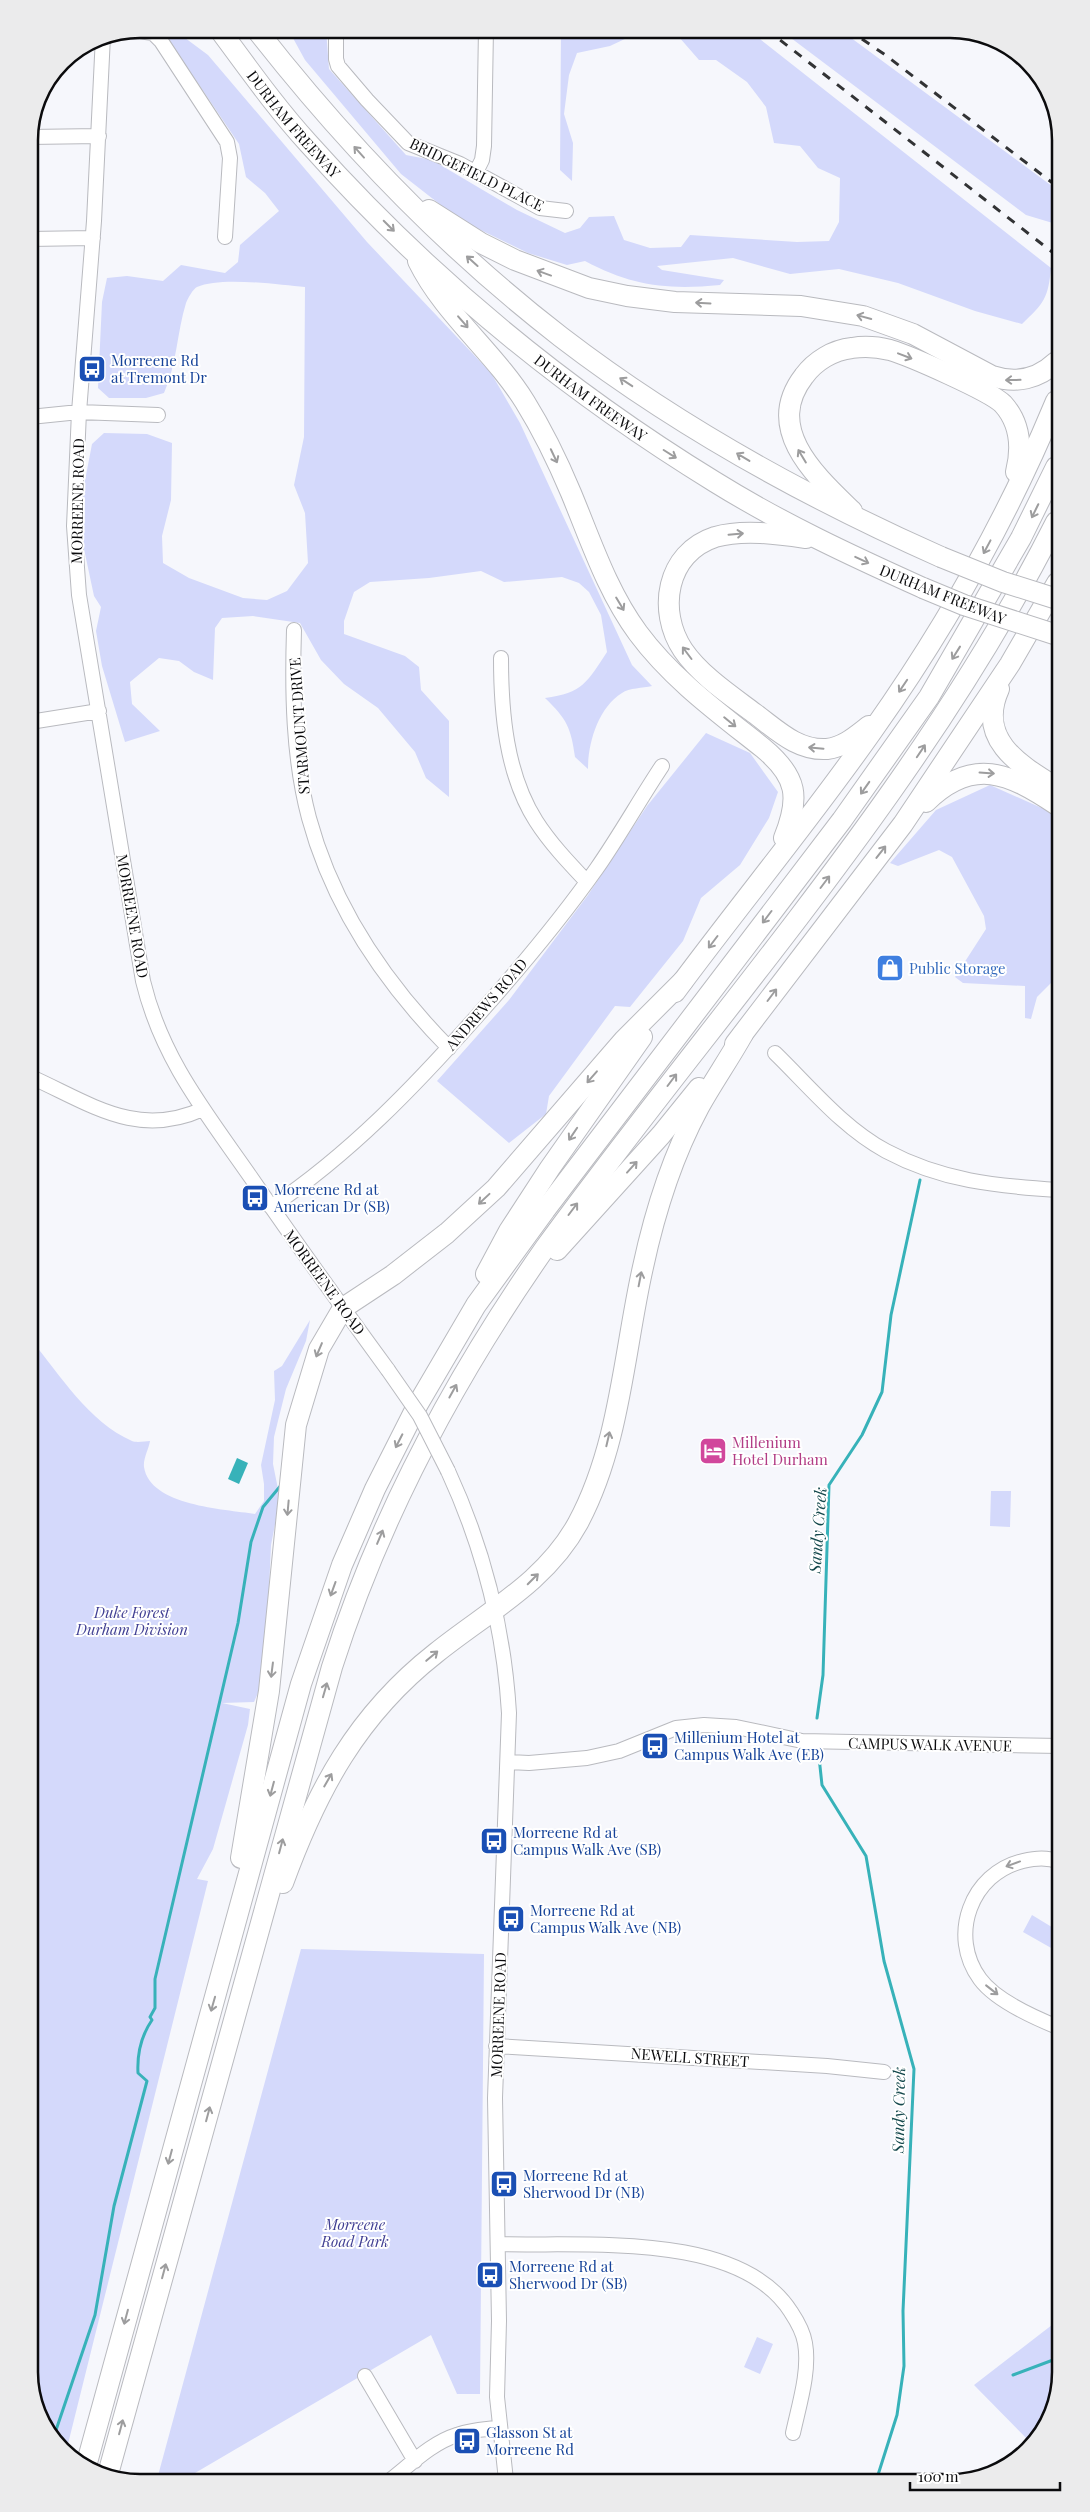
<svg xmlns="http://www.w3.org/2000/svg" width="1090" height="2512" viewBox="0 0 1090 2512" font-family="'Playfair Display',serif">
<rect width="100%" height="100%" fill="#f6f7fc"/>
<path fill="#d4d9fb" d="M157 29H173L208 55 367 242 491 373 520 423 632 665 652 686C643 688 629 688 622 693 598 708 588 743 588 769L575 757C571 728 567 719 545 698 583 693 587 682 607 652L601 615 589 592 579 583 562 577 504 582 481 571 429 578 370 582 354 592 344 621V634L405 656 419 667 421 690 449 721V797L426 778 415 752 378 708 344 684 321 660 300 623 253 616 222 618 215 628 213 680 194 672 179 661 159 658 130 682 132 704 160 731 125 742 102 666 96 631 101 607 94 596 84 549 83 491 92 444 104 433 147 434 172 443 171 500 162 536 163 563 189 578 243 598 267 600 287 591 308 563 305 513 294 485 304 437 305 287C278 285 221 276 197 287 193 289 188 298 186 303 177 332 177 364 164 393L146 398H109L98 388 102 302 107 278 127 276 163 281 181 265 225 273 238 262 240 245 279 211 265 193 246 177 239 144 164 33Z
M288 29H326L329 69 406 155 432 160 517 210 565 233 580 228 589 217 614 216 624 240 650 248 681 247 690 235 797 242 829 241 839 222 840 178 818 168 800 146 774 143 766 107 747 82 716 60H699L672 29H747L1051 268C1048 299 1044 303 1022 324L975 311 898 283 839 269 790 274 733 258 657 266 662 270 724 280 720 285C667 290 632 286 585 261L567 265 528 253 460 220 401 174 305 60Z
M561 29H646L610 46 577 53 569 75 564 114 573 143 572 181 560 170Z
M779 29H839L1056 189V224L1026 215Z
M706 733 750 753 778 792 769 818 740 865 701 898 683 941 630 1007 615 1006 549 1096 546 1114 509 1143 437 1081 509 1000 588 895 647 806Z
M990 785 1044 809 1057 818 1058 976 1037 997 1031 1019 1025 1018V986L963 983 955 977 986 929 984 916 952 857 939 850 898 866 890 863 936 810Z
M310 1320 306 1341 286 1389 274 1437 273 1464 280 1499 271 1545 265 1677 254 1702 222 1703 250 1709 248 1725 213 1849 197 1879 208 1881 66 2452 35 2409 32 1341C60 1375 89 1422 132 1441 137 1443 145 1441 150 1441 149 1448 143 1459 144 1467 150 1506 224 1509 255 1514L264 1501V1484L261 1465 275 1400 274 1371 282 1366Z
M991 1491H1011L1010 1527 990 1526Z
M1032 1915 1060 1932V1953L1023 1932Z
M301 1949 484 1954 480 2394H457L431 2335 178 2483H156Z
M1061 2318V2373L1039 2440 1028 2448 1031 2443 974 2385Z
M757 2337 773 2344 760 2374 744 2367Z"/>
<path fill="#37b2b9" d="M237 1458 248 1463 239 1484 228 1479Z"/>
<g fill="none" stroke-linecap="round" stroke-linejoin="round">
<path stroke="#37b2b9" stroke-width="3" d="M817 1718 823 1675 829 1485 862 1435 882 1392 891 1315 920 1180
M819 1757 822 1785 866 1856 884 1961 914 2069 903 2311 904 2366 897 2415 877 2478
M1013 2375 1061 2357
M54 2436 95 2315 114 2206 147 2081 138 2073C137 2054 141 2036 152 2020L150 2017 155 2008V1979L238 1623 251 1542 263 1507 282 1484"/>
<g stroke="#b9babf" stroke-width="16">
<path id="minor" d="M336 29V59L338 66 367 100 408 143 460 164 540 208 566 211
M131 30 153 33 161 41 227 142 230 158 225 237
M103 36 94 221 79 412 74 526 79 595 143 981C162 1060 207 1114 252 1179 296 1243 342 1307 388 1370
M29 137 99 136
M476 172 482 160 484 146 486 29
M29 239 93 238
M30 417 79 412 158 415
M294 630C292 692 293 758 309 818 333 907 385 983 449 1048
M501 658C501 712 506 774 536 821 550 843 569 863 587 882
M30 722 99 711
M775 1053C809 1086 843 1128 886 1151 942 1181 996 1186 1058 1190
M31 1077C91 1104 137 1139 203 1109
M271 1207C350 1154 415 1086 478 1015 520 968 561 919 597 868 620 835 640 799 662 766
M448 1471C483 1547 504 1629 509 1713L495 2098 499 2321 497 2397 506 2480
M509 1762 529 1763 587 1758 619 1751 676 1728 704 1725 736 1727 802 1741 1060 1746
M1060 1862C1047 1857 1036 1858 1023 1861 971 1873 948 1936 980 1979 996 2001 1035 2018 1060 2028
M496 2046 827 2066 884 2072
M498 2244C582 2247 739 2230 791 2312 797 2321 803 2331 805 2343 810 2371 799 2405 793 2433
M365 2376 415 2461
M389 2481C410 2465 431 2443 457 2435 470 2430 485 2429 499 2428"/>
</g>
<g stroke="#b9babf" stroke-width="22">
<g id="highway">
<path id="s1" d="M219 29C248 68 276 108 309 144 426 275 565 390 715 482 781 523 852 556 923 588"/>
<path d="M256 29C345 143 446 248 561 337 677 426 808 498 941 557"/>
<path d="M429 210 481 243 515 260 589 288 627 296 675 302 801 306 863 316 913 334 992 376C1016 384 1038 379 1056 362"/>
<path d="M418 261C444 314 494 352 525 402 543 431 558 462 571 493 591 541 607 591 638 633 672 679 719 713 763 748 798 777 800 798 784 838"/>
<path d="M852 511C816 476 763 429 804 376 815 361 833 350 852 348 864 346 878 347 890 350 910 356 990 391 1003 404 1021 424 1022 448 1016 472"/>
<path d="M806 538C778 534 743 529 715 537 666 553 657 611 683 650 700 675 730 695 754 713 776 729 797 751 827 749 844 747 856 736 869 726"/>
<path d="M999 689C976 740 1020 765 1057 788"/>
<path d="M926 802C973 756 1009 773 1057 805"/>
<path d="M675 992C740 904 810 820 873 730 945 628 1008 517 1056 401"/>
<path d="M735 1044 903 824 1010 664 1057 583"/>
<path d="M557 1250 661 1135 699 1088"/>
<path d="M486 1274 509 1231 550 1168 642 1037"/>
<path d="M241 1858 269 1691 296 1425 319 1349 343 1308 393 1275 447 1233 496 1188 624 1040 683 981"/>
<path d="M283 1883C317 1790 357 1715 436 1653 487 1612 546 1582 578 1523 620 1445 624 1351 643 1267 655 1211 672 1157 699 1107 713 1082 729 1059 743 1034"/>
<path d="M86 2466 301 1684 342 1565 375 1489 418 1404 476 1305 545 1210 842 820 929 697 1021 538 1056 467"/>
<path d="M108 2474 332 1667C380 1516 454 1378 545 1248 719 1009 922 788 1056 522"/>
</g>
</g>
<use href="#minor" stroke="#fff" stroke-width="14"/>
<use href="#highway" stroke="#fff" stroke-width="20"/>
<path stroke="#323335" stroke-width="3" stroke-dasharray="9 9" stroke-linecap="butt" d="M766 29 1056 255
M847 29 884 54 1054 184"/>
<g stroke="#b9babf" stroke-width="16" stroke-linecap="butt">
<path id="minor-bridge" d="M388 1370 420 1416 448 1471"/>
</g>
<g stroke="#b9babf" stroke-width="22" stroke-linecap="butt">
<path id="highway-bridge" d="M941 557 1003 582 1057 599
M923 588 964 605 1057 635"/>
</g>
<use href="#minor-bridge" stroke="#fff" stroke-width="14"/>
<use href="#highway-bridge" stroke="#fff" stroke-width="20"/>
</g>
<defs><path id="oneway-shaft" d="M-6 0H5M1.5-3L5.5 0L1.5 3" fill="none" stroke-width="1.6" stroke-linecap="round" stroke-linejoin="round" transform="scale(1.25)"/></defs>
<g stroke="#9d9d9e">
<use href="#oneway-shaft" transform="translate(359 152) rotate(-132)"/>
<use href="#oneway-shaft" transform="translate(389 226) rotate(45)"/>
<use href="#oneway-shaft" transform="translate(472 261) rotate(-138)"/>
<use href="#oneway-shaft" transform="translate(544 273) rotate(-160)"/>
<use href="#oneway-shaft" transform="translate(703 303) rotate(-177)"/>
<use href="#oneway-shaft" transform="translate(864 317) rotate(-165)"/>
<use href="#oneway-shaft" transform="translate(463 322) rotate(49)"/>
<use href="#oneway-shaft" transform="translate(905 356) rotate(21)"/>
<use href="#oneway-shaft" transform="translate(1013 380) rotate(179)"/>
<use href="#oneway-shaft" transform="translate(626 382) rotate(-147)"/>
<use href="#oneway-shaft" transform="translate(670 454) rotate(32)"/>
<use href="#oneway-shaft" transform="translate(554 456) rotate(65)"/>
<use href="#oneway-shaft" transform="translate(802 456) rotate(-121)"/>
<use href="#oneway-shaft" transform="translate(743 457) rotate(-149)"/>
<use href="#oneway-shaft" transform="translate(1035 511) rotate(116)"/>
<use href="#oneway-shaft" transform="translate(736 534) rotate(-5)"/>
<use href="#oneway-shaft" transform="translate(987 547) rotate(118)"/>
<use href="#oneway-shaft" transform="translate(862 560) rotate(25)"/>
<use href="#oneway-shaft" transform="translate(620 604) rotate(59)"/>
<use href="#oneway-shaft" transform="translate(687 653) rotate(-127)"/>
<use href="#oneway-shaft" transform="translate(956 653) rotate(122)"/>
<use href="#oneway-shaft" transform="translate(903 686) rotate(124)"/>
<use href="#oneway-shaft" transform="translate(730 722) rotate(39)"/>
<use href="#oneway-shaft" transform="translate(816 748) rotate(-175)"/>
<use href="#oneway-shaft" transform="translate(921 751) rotate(-56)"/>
<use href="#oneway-shaft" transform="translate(987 773) rotate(4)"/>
<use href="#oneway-shaft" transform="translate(865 788) rotate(125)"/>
<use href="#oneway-shaft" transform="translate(881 852) rotate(-52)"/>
<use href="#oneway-shaft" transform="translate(825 882) rotate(-53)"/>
<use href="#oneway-shaft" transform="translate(767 917) rotate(127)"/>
<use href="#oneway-shaft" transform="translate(713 942) rotate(127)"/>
<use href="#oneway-shaft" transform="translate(772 995) rotate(-53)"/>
<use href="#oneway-shaft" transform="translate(592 1077) rotate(131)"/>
<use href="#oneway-shaft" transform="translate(672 1080) rotate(-53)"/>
<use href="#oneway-shaft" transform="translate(573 1134) rotate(124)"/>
<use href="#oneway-shaft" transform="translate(632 1167) rotate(-48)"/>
<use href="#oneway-shaft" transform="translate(484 1199) rotate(137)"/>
<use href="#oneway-shaft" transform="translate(573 1209) rotate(-53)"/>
<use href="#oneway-shaft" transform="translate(640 1279) rotate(-79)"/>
<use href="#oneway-shaft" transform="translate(319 1350) rotate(113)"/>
<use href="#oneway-shaft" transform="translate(453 1391) rotate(-61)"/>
<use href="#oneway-shaft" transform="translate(608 1439) rotate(-77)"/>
<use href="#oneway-shaft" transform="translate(399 1441) rotate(117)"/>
<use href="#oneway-shaft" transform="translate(288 1508) rotate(95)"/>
<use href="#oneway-shaft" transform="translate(380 1537) rotate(-67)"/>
<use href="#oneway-shaft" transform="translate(533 1579) rotate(-45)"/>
<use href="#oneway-shaft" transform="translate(333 1589) rotate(110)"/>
<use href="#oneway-shaft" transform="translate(432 1656) rotate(-40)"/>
<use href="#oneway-shaft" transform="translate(272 1670) rotate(97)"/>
<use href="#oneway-shaft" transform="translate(325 1690) rotate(-74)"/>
<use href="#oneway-shaft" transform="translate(328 1780) rotate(-60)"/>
<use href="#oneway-shaft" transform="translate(272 1789) rotate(105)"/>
<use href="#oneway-shaft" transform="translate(281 1846) rotate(-75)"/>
<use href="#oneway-shaft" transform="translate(1013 1864) rotate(160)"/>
<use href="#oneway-shaft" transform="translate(992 1990) rotate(38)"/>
<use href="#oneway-shaft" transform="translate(213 2004) rotate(106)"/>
<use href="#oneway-shaft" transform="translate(208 2114) rotate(-75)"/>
<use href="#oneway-shaft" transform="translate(170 2157) rotate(105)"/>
<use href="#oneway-shaft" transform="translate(164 2271) rotate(-75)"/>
<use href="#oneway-shaft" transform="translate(126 2317) rotate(105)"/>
<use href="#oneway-shaft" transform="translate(121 2427) rotate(-75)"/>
</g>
<defs>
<g id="bus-square" transform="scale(1.4375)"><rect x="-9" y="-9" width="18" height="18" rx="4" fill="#1a4fb4" stroke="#fff"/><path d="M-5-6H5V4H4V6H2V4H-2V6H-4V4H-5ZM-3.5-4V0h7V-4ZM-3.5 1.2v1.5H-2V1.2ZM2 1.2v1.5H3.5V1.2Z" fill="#fff"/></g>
<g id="shop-square" transform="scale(1.4375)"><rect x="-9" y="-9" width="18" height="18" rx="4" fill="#3f7fe0" stroke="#fff"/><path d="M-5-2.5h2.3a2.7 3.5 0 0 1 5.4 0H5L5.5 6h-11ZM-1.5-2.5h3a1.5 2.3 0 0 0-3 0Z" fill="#fff"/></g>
<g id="hotel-square" transform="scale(1.4375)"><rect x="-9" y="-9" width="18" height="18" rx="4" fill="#d1479c" stroke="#fff"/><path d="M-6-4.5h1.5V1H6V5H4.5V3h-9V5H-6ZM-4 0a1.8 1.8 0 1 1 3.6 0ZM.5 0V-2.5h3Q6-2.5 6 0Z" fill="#fff"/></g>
</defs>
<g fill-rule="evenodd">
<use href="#bus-square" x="92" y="369"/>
<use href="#shop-square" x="890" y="968"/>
<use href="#bus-square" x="255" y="1198"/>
<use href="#hotel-square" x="713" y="1451"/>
<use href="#bus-square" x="655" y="1746"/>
<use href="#bus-square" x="494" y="1841"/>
<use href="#bus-square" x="511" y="1919"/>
<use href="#bus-square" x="504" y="2184"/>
<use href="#bus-square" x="490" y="2275"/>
<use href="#bus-square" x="467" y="2441"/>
</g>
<g text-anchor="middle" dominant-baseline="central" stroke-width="4" stroke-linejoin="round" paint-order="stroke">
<g font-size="15" fill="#0b0b0d" stroke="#fff">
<text stroke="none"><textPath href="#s1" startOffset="121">DURHAM FREEWAY</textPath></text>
<text transform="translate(477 174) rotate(26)">BRIDGEFIELD PLACE</text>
<text stroke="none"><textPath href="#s1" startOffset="526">DURHAM FREEWAY</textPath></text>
<text transform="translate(77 501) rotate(-89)">MORREENE ROAD</text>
<text transform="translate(943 594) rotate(22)">DURHAM FREEWAY</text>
<text transform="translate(299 726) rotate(-94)">STARMOUNT DRIVE</text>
<text transform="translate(133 916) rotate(80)">MORREENE ROAD</text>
<text transform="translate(486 1004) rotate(-49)">ANDREWS ROAD</text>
<text transform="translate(325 1282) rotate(54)">MORREENE ROAD</text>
<text transform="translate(930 1744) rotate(1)">CAMPUS WALK AVENUE</text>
<text transform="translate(498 2015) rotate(-88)">MORREENE ROAD</text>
<text transform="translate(690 2057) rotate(4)">NEWELL STREET</text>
</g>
<g font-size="15" fill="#164399" stroke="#fff" text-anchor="start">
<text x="111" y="360">Morreene Rd<tspan x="111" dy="17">at Tremont Dr</tspan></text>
<text x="274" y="1189">Morreene Rd at<tspan x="274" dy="17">American Dr (SB)</tspan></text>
<text x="674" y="1737">Millenium Hotel at<tspan x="674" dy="17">Campus Walk Ave (EB)</tspan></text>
<text x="513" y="1832">Morreene Rd at<tspan x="513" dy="17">Campus Walk Ave (SB)</tspan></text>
<text x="530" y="1910">Morreene Rd at<tspan x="530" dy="17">Campus Walk Ave (NB)</tspan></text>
<text x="523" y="2175">Morreene Rd at<tspan x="523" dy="17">Sherwood Dr (NB)</tspan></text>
<text x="509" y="2266">Morreene Rd at<tspan x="509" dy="17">Sherwood Dr (SB)</tspan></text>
<text x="486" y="2432">Glasson St at<tspan x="486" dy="17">Morreene Rd</tspan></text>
</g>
<g font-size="15" fill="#366cbe" stroke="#fff" text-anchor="start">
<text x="909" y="968">Public Storage</text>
</g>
<g font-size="15" fill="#b23c85" stroke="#fff" text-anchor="start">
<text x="732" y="1442">Millenium<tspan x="732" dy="17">Hotel Durham</tspan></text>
</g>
<g font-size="15" font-style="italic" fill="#403f93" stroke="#fff">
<text x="132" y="1612">Duke Forest<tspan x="132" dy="17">Durham Division</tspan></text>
<text x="355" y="2224">Morreene<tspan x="355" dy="17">Road Park</tspan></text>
</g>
<g font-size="16" font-style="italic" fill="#15494d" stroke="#fff">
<text transform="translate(817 1530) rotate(-86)">Sandy Creek</text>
<text transform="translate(898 2110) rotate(-89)">Sandy Creek</text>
</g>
</g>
<path d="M0 0H1090V2512H0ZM140 38H950A102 102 0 0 1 1052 140V2372A102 102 0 0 1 950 2474H140A102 102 0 0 1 38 2372V140A102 102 0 0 1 140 38Z" fill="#ebebec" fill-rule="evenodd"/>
<path fill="none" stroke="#0b0b0d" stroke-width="2.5" d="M140 38H950A102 102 0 0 1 1052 140V2372A102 102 0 0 1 950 2474H140A102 102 0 0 1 38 2372V140A102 102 0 0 1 140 38Z"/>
<path d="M910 2482v8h150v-8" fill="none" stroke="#0b0b0d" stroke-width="2.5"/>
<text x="918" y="2482" font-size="15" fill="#0b0b0d" stroke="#ffffff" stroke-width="4" paint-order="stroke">100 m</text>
</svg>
